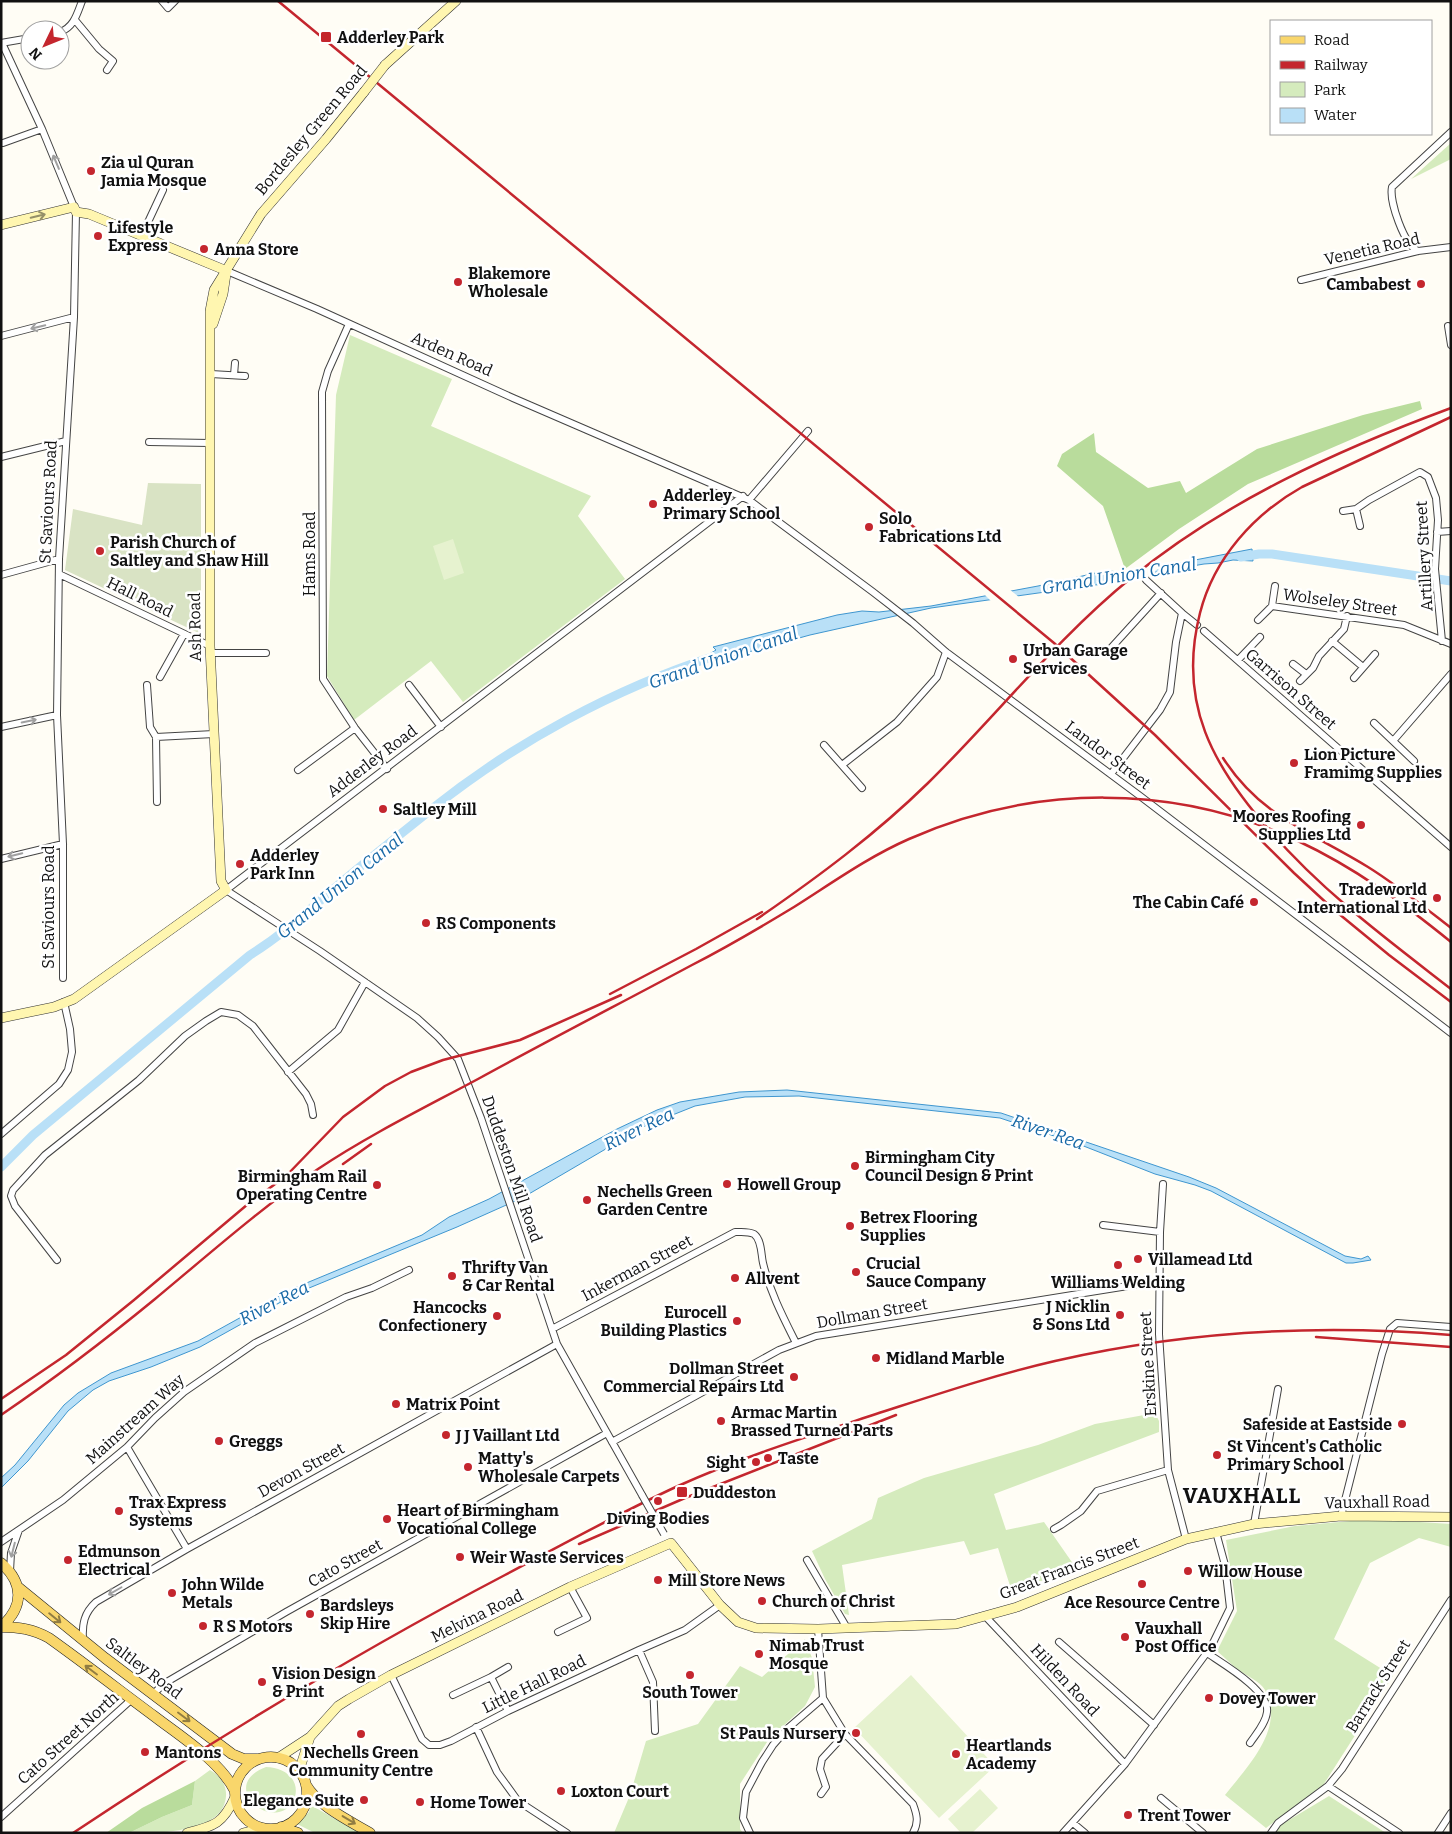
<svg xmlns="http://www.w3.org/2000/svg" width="1452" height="1834" viewBox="0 0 1452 1834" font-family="Bitter,serif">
<rect width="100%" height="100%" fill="#fffdf5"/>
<path fill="#d5ebbd" d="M1451 143V159L1411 179Z
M350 335 452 379 431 426 591 496 578 516 625 579 463 702 431 661 354 720 327 676 336 395Z
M1155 1413 1159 1421V1432L994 1494 1006 1530 1044 1522 1076 1568 1012 1592 998 1548 970 1555 964 1541 842 1565 849 1615 845 1614 825 1579 812 1551 872 1519 878 1498 924 1478 1038 1445 1095 1424Z
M1373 1519 1451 1524V1547L1419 1538 1370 1563 1334 1639 1393 1676 1322 1787 1266 1828 1225 1795C1247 1767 1286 1728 1265 1690 1260 1681 1245 1675 1237 1669 1230 1663 1224 1657 1217 1651L1237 1611 1226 1540 1295 1526Z
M805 1639 812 1658 815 1687 805 1706 769 1739 740 1784V1829L743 1833H614L630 1795 646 1741 698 1724 740 1666 762 1677Z
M266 1767C285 1767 303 1781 293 1802 271 1834 217 1785 266 1767Z
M210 1770C219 1775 227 1785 226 1796 224 1834 157 1833 129 1833L162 1817 192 1805 195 1781Z
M1329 1796 1386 1833H1274L1279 1826Z
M312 1802 316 1808 360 1833H315L297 1824 309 1812Z"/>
<path fill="#b9dc9c" d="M1420 401 1422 409 1248 484 1179 529 1125 569 1103 506 1057 466 1062 454 1094 433 1096 452 1148 488 1180 481 1186 493 1257 449 1363 415Z
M195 1781 192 1805 162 1817 129 1833H106L142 1808Z"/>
<path fill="#d9e3c4" d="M148 483 201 484V634L65 570 73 509 142 525Z"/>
<path fill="#e6f2cf" d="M453 539 464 573 444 580 433 546Z
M911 1675 995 1766 939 1818 854 1728Z
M980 1789 998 1808 972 1833H961L948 1819Z"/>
<path fill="#b9e0f7" stroke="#3f96cf" d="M1252 549 1253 561 1233 560 1218 563 1204 564 1128 577 1117 582 931 608 810 635 723 659 710 660 704 662 703 658 716 650 713 647 837 615 862 611 879 612 931 606 1038 586 1100 572 1109 571 1119 572 1169 565Z
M787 1090 1001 1113 1189 1177 1216 1188 1345 1256 1361 1259 1368 1256 1371 1260 1353 1263H1346L1211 1191 1195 1185 1155 1174 1081 1145 1000 1118 799 1096 745 1097 695 1106 645 1126 522 1198 457 1227 297 1293 200 1347 151 1367 109 1381 93 1390 68 1411 28 1461 1 1488V1478L15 1465 64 1405 78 1393 111 1373 198 1341 292 1289 422 1235 449 1217 489 1199 617 1129 657 1110 680 1102 739 1092Z"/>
<path fill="#fffdf5" d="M1165 563 1149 576 1125 581 1130 577 1121 569 1142 566 1144 568 1146 566Z
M1009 589 1020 598 993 603 983 593Z"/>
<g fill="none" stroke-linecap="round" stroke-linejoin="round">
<path stroke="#b9e0f7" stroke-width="9" d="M1241 557 1259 554H1272L1451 581
M1 1167 33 1135 250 955C282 935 308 911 336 887 367 860 401 834 433 808 516 742 614 689 715 656"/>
<g stroke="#444" stroke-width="8">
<path id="minor" d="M162 1 168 8 175 1
M75 20 99 49 113 61 107 70
M60 32C74 27 77 14 82 1
M1 43 30 38
M2 43 42 129 74 207
M3 143 42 129
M142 235 163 190
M1418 251C1404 245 1389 201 1392 187L1451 132
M227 271 317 309 513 398 749 500 873 592 913 623 946 652 1140 796 1451 1033
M1301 280 1418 251 1451 247
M349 324 328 371 322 392 323 679 355 728 387 769
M1448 326 1451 345
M1 336 74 317
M211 374 245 376
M234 375 235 363
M149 442 210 443
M1 457 66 441
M749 500 808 431
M1356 509 1360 526
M1343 511 1356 509 1369 500 1420 472 1428 477 1436 498 1438 520 1435 569 1442 641
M1437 532 1451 531
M59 574 210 646
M1 575 59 559
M1272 606 1404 625 1451 644
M1272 606 1275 586
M1182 613 1197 625
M1258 620 1272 606
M1204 631 1451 847
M1332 641 1363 667
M1111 648 1161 593
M210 653H266
M1238 660 1260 637
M1293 664 1306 674
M160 677 184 634
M1354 678 1375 654
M1300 681 1313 668 1319 656 1344 629 1347 616
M147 685 150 727 156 737 214 734
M409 685 441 727
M1374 723 1393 741
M1 727 57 715
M156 737 157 802
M824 745 862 788
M1414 761 1393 741 1451 674
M842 765 897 722 937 677 946 652
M298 770 355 728
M1111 774 1160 710 1170 692 1176 642 1182 613 1146 580
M1 859 63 844
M63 978V844L57 715 59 559 74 317 76 212
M288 1072 338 1030 365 982
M1 1134 59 1084 68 1070 72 1052 70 1029 64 1002
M1163 1184 1160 1232 1159 1334 1168 1470 1186 1539
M1103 1225 1160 1232
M57 1260 15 1206 11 1196 13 1190 45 1155 139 1080 185 1036 206 1021 221 1012 238 1015 253 1026 306 1094 311 1104 313 1115
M552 1329 735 1232C741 1232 748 1231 754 1234 762 1240 761 1255 763 1263 770 1292 783 1317 796 1343
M612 1442 779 1350 816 1336 1159 1281
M127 1447 187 1549
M642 1495 557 1344 481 1118 458 1059 438 1037 417 1018 320 951 226 890 743 496
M1341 1516 1382 1354 1390 1329 1397 1323 1451 1327
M1254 1524 1278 1389
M1054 1529 1061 1525 1081 1511 1097 1491 1168 1470
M1 1542 63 1500 127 1447 155 1418 184 1392 255 1343 346 1297 372 1288 409 1270
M807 1560 847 1628
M10 1571 11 1553 19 1530
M985 1616 1125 1764
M818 1629 823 1698 845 1734 913 1804C917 1815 919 1822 913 1833
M558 1632 587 1618 570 1587
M83 1640C82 1624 84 1613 96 1602L187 1549 557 1344
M1059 1642 1154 1725
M639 1650 653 1682 655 1731
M1207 1653C1223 1664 1270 1691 1267 1712 1266 1723 1256 1734 1250 1743
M391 1675 422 1739 429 1745H440L451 1741 508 1711 639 1650 685 1630 720 1605
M491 1677 508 1667
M153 1694 165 1683 286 1612 607 1433
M453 1695 491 1677 508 1711
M476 1727 497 1772 518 1801 567 1833
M1328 1786 1399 1833
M821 1794 826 1787 820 1769 822 1759 845 1734
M1161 1798 1203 1833
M1 1817 132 1699
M1073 1823 1085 1833
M750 1833 743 1818 746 1792 762 1762 773 1745 788 1728 823 1698
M1063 1833 1125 1764 1211 1647 1230 1608 1225 1565 1216 1532
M1271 1833 1278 1823 1328 1786 1342 1769 1451 1600
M1438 1833 1451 1813"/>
</g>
<g stroke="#333" stroke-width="10">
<path id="secondary" d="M385 65 456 1
M1 225 74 207 76 212 89 214 227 271
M213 324 223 294 226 274
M1 1018 54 1007 74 999 226 890 221 881 210 646V311L214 290 261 214 326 139 364 92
M278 1758 310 1737 338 1706 349 1699 391 1675 570 1587 671 1543 720 1605 738 1622 756 1628 818 1629 956 1624 1017 1607 1186 1539 1254 1524 1341 1516 1451 1517
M299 1771 310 1737
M187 1833C214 1826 223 1824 235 1797
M243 1833 263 1828"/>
</g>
<g stroke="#222" stroke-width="11">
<path id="primary" d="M1 1563C24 1583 24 1607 1 1627
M18 1587 105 1658 232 1754 244 1759H257
M1 1627C19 1627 33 1629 49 1638 84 1663 119 1690 154 1716 180 1736 220 1761 235 1791
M235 1793a36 36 0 1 1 72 0a36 36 0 1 1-72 0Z
M306 1785C318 1806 350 1821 370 1833
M281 1827 298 1833"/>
</g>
<use href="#minor" stroke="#fff" stroke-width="6"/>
<use href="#secondary" stroke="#fff6b0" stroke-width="9"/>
<use href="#primary" stroke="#f9d66b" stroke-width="10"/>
<path stroke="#c4262e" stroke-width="2.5" d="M278 1 1054 643 1155 735 1294 873 1333 909 1389 955 1451 1002
M1451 417 1302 487C1254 514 1214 558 1200 613 1177 703 1213 767 1271 832 1324 893 1388 940 1451 989
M1223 758C1261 817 1311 832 1368 867 1397 885 1424 907 1451 928
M757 919C818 877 876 834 928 783 997 715 1056 639 1131 578 1225 501 1338 450 1451 408
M610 994 696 949 762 912
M343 1164 371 1144
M1316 1337 1451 1347
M1 1399 66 1355 134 1300 248 1204 286 1176 343 1117 385 1086 411 1072 443 1060 520 1040 621 995
M1 1415C54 1379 105 1340 155 1299 208 1255 261 1208 318 1169 369 1135 424 1108 478 1079 549 1040 621 1003 692 965 727 947 761 927 794 907 832 883 868 857 909 839 1033 784 1175 783 1298 841 1354 867 1403 903 1451 942
M579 1544 685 1498 896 1415
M73 1833C213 1740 356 1653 505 1575 562 1545 619 1513 678 1486 742 1457 809 1436 876 1414 935 1395 994 1375 1055 1361 1185 1331 1319 1324 1451 1335"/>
<g stroke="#444" stroke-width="8" stroke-linecap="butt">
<path id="minor-bridge" d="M642 1495 664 1534"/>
</g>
<g stroke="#333" stroke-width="10" stroke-linecap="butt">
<path id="secondary-bridge" d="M364 92 385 65"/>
</g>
<use href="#minor-bridge" stroke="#fff" stroke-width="6"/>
<use href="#secondary-bridge" stroke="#fff6b0" stroke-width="9"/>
</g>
<defs><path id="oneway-shaft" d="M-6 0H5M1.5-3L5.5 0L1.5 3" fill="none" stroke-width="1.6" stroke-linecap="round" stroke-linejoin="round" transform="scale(1.25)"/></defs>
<g stroke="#a0a0a0">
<use href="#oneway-shaft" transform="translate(56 162) rotate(-113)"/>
<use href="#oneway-shaft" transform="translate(38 327) rotate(166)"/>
<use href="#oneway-shaft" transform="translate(29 721) rotate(-12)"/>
<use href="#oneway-shaft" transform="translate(15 855) rotate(166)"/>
<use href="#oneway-shaft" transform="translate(13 1550) rotate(104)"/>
<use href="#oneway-shaft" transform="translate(115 1591) rotate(150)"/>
</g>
<use stroke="#948f68" href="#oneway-shaft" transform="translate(38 216) rotate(-13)"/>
<g stroke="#917d42">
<use href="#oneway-shaft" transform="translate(55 1618) rotate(39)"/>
<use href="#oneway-shaft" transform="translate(91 1670) rotate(-143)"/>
<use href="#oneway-shaft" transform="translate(184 1717) rotate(37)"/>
<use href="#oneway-shaft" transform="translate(349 1820) rotate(31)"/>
</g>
<g fill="#c4262e" stroke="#fff" stroke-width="2">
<rect x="320" y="31" width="12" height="12" rx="2.5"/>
<circle cx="91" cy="171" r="5"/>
<circle cx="98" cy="236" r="5"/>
<circle cx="204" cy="249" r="5"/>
<circle cx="458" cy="282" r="5"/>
<circle cx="1421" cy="284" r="5"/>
<circle cx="653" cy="504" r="5"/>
<circle cx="869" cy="527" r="5"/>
<circle cx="100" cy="551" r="5"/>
<circle cx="1013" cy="659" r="5"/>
<circle cx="1294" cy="763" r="5"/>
<circle cx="383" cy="809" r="5"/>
<circle cx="1361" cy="825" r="5"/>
<circle cx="240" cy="864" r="5"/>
<circle cx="1437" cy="898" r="5"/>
<circle cx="1254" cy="902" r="5"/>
<circle cx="426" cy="923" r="5"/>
<circle cx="855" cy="1166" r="5"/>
<circle cx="727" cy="1184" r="5"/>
<circle cx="377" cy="1185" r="5"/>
<circle cx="587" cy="1200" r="5"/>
<circle cx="850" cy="1226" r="5"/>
<circle cx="1138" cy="1259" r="5"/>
<circle cx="1118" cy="1265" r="5"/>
<circle cx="856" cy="1272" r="5"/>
<circle cx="452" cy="1276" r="5"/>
<circle cx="735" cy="1278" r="5"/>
<circle cx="1120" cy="1315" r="5"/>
<circle cx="497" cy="1316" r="5"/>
<circle cx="737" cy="1321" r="5"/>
<circle cx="876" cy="1358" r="5"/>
<circle cx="794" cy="1377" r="5"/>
<circle cx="396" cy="1404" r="5"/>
<circle cx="721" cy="1421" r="5"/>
<circle cx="1402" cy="1424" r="5"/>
<circle cx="446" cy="1435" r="5"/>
<circle cx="219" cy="1441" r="5"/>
<circle cx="1217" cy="1455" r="5"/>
<circle cx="768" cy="1458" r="5"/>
<circle cx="756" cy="1462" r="5"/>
<circle cx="468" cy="1467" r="5"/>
<rect x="676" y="1486" width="12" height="12" rx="2.5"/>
<circle cx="658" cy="1501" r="5"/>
<circle cx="119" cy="1511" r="5"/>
<circle cx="387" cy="1519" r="5"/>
<circle cx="460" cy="1557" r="5"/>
<circle cx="68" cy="1560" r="5"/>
<circle cx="1188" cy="1571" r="5"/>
<circle cx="658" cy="1580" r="5"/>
<circle cx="1142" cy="1584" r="5"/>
<circle cx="172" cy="1593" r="5"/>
<circle cx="762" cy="1601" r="5"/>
<circle cx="310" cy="1614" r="5"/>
<circle cx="203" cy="1626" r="5"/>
<circle cx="1125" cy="1637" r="5"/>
<circle cx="759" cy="1654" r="5"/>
<circle cx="690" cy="1675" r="5"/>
<circle cx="262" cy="1682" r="5"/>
<circle cx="1209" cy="1698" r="5"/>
<circle cx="856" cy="1733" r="5"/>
<circle cx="361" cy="1734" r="5"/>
<circle cx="145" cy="1752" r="5"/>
<circle cx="956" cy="1754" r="5"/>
<circle cx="561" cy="1791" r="5"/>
<circle cx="364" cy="1800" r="5"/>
<circle cx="420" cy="1802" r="5"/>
<circle cx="1128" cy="1815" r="5"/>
</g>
<g text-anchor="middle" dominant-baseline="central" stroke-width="5" stroke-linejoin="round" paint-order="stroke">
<g font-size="16" font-weight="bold" fill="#111" stroke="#fff" text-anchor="start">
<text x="337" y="37">Adderley Park</text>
<text x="101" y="162">Zia ul Quran<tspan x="101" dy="18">Jamia Mosque</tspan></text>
<text x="108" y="227">Lifestyle<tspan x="108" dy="18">Express</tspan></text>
<text x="214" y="249">Anna Store</text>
<text x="468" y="273">Blakemore<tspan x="468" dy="18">Wholesale</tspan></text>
<text x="1411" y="284" text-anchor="end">Cambabest</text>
<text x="663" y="495">Adderley<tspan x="663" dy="18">Primary School</tspan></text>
<text x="879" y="518">Solo<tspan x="879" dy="18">Fabrications Ltd</tspan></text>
<text x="110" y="542">Parish Church of<tspan x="110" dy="18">Saltley and Shaw Hill</tspan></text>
<text x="1023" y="650">Urban Garage<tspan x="1023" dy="18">Services</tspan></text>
<text x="1304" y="754">Lion Picture<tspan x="1304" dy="18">Framimg Supplies</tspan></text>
<text x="393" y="809">Saltley Mill</text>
<text x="1351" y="816" text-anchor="end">Moores Roofing<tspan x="1351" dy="18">Supplies Ltd</tspan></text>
<text x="250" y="855">Adderley<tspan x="250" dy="18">Park Inn</tspan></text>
<text x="1427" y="889" text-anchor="end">Tradeworld<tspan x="1427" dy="18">International Ltd</tspan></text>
<text x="1244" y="902" text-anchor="end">The Cabin Café</text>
<text x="436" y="923">RS Components</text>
<text x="865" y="1157">Birmingham City<tspan x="865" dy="18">Council Design &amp; Print</tspan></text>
<text x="367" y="1176" text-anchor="end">Birmingham Rail<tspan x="367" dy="18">Operating Centre</tspan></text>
<text x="737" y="1184">Howell Group</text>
<text x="597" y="1191">Nechells Green<tspan x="597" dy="18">Garden Centre</tspan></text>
<text x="860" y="1217">Betrex Flooring<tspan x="860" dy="18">Supplies</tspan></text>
<text x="1148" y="1259">Villamead Ltd</text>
<text x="866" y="1263">Crucial<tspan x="866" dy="18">Sauce Company</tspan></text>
<text x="462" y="1267">Thrifty Van<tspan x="462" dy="18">&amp; Car Rental</tspan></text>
<text x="745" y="1278">Allvent</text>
<text x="1118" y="1282" text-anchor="middle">Williams Welding</text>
<text x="1110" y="1306" text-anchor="end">J Nicklin<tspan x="1110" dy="18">&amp; Sons Ltd</tspan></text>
<text x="487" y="1307" text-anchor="end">Hancocks<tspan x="487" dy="18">Confectionery</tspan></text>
<text x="727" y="1312" text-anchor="end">Eurocell<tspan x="727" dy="18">Building Plastics</tspan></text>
<text x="886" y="1358">Midland Marble</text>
<text x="784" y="1368" text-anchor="end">Dollman Street<tspan x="784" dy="18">Commercial Repairs Ltd</tspan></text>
<text x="406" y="1404">Matrix Point</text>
<text x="731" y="1412">Armac Martin<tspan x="731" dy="18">Brassed Turned Parts</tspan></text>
<text x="1392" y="1424" text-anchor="end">Safeside at Eastside</text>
<text x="456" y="1435">J J Vaillant Ltd</text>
<text x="229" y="1441">Greggs</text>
<text x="1227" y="1446">St Vincent's Catholic<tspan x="1227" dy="18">Primary School</tspan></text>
<text x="478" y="1458">Matty's<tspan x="478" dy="18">Wholesale Carpets</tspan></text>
<text x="778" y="1458">Taste</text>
<text x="746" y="1462" text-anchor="end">Sight</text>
<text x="693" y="1492">Duddeston</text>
<text x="129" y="1502">Trax Express<tspan x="129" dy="18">Systems</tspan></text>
<text x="397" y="1510">Heart of Birmingham<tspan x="397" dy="18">Vocational College</tspan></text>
<text x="658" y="1518" text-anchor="middle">Diving Bodies</text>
<text x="78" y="1551">Edmunson<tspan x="78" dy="18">Electrical</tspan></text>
<text x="470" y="1557">Weir Waste Services</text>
<text x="1198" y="1571">Willow House</text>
<text x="668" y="1580">Mill Store News</text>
<text x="182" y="1584">John Wilde<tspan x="182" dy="18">Metals</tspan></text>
<text x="772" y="1601">Church of Christ</text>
<text x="1142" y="1602" text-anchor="middle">Ace Resource Centre</text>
<text x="320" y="1605">Bardsleys<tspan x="320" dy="18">Skip Hire</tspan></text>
<text x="213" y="1626">R S Motors</text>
<text x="1135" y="1628">Vauxhall<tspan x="1135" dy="18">Post Office</tspan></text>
<text x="769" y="1645">Nimab Trust<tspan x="769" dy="18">Mosque</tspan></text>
<text x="272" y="1673">Vision Design<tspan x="272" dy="18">&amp; Print</tspan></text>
<text x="690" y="1692" text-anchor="middle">South Tower</text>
<text x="1219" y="1698">Dovey Tower</text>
<text x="846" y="1733" text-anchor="end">St Pauls Nursery</text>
<text x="966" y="1745">Heartlands<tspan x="966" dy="18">Academy</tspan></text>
<text x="155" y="1752">Mantons</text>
<text x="361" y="1752" text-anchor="middle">Nechells Green<tspan x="361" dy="18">Community Centre</tspan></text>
<text x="571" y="1791">Loxton Court</text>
<text x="354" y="1800" text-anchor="end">Elegance Suite</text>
<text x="430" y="1802">Home Tower</text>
<text x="1138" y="1815">Trent Tower</text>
</g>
<g font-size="16" fill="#111" stroke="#fff">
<text transform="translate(311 130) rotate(-50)">Bordesley Green Road</text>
<text transform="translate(1372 249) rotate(-13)">Venetia Road</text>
<text transform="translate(452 354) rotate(24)">Arden Road</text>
<text transform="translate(48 502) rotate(-87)">St Saviours Road</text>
<text transform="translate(309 554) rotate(-90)">Hams Road</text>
<text transform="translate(1424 556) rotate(-93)">Artillery Street</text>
<text transform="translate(140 597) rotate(26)">Hall Road</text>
<text transform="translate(1340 602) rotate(8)">Wolseley Street</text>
<text transform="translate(195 627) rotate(-91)">Ash Road</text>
<text transform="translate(1291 689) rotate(41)">Garrison Street</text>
<text transform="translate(1108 755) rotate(37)">Landor Street</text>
<text transform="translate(372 761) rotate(-37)">Adderley Road</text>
<text transform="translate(48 907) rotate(-90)">St Saviours Road</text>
<text transform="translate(512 1169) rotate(71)">Duddeston Mill Road</text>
<text transform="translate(637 1268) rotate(-28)">Inkerman Street</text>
<text transform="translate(872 1313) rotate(-10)">Dollman Street</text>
<text transform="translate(1148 1364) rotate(-93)">Erskine Street</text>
<text transform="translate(135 1419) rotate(-42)">Mainstream Way</text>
<text transform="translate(301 1470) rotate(-29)">Devon Street</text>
<text transform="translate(1377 1502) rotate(-1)">Vauxhall Road</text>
<text transform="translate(345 1563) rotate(-29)">Cato Street</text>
<text transform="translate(1069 1568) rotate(-21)">Great Francis Street</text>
<text transform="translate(477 1616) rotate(-26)">Melvina Road</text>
<text transform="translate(144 1668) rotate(37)">Saltley Road</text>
<text transform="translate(1065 1680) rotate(47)">Hilden Road</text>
<text transform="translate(534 1684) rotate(-26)">Little Hall Road</text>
<text transform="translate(1378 1686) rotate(-58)">Barrack Street</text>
<text transform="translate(68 1738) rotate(-42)">Cato Street North</text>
</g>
<g font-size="18" font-style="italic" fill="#1768a6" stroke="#fff">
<text transform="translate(1119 576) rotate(-9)">Grand Union Canal</text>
<text transform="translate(723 658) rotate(-19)">Grand Union Canal</text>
<text transform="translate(340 886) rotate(-39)">Grand Union Canal</text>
<text transform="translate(639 1129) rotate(-26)">River Rea</text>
<text transform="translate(1048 1132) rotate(19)">River Rea</text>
<text transform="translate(274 1303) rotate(-27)">River Rea</text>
</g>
<g font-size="21" font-weight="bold" letter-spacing="1" fill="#111" stroke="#fff">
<text x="1242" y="1496">VAUXHALL</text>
</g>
</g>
<rect width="1452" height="1834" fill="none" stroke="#111111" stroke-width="5"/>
<rect x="1270" y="20" width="162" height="115" fill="#ffffff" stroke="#a0a0a0"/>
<rect x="1280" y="36" width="25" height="8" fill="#f9d66b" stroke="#a0a0a0"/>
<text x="1314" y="45" font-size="15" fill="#111111">Road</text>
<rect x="1280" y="61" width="25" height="8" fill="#c4262e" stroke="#a0a0a0"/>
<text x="1314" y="70" font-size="15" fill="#111111">Railway</text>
<rect x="1280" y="82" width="25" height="15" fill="#d5ebbd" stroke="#a0a0a0"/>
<text x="1314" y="95" font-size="15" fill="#111111">Park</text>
<rect x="1280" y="108" width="25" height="15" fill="#b9e0f7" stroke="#a0a0a0"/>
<text x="1314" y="120" font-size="15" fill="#111111">Water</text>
<g transform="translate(45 45) rotate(227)"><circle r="24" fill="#ffffff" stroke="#a0a0a0"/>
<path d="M0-4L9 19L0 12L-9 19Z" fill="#c4262e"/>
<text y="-8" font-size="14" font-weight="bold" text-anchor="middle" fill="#111111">N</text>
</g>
</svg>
